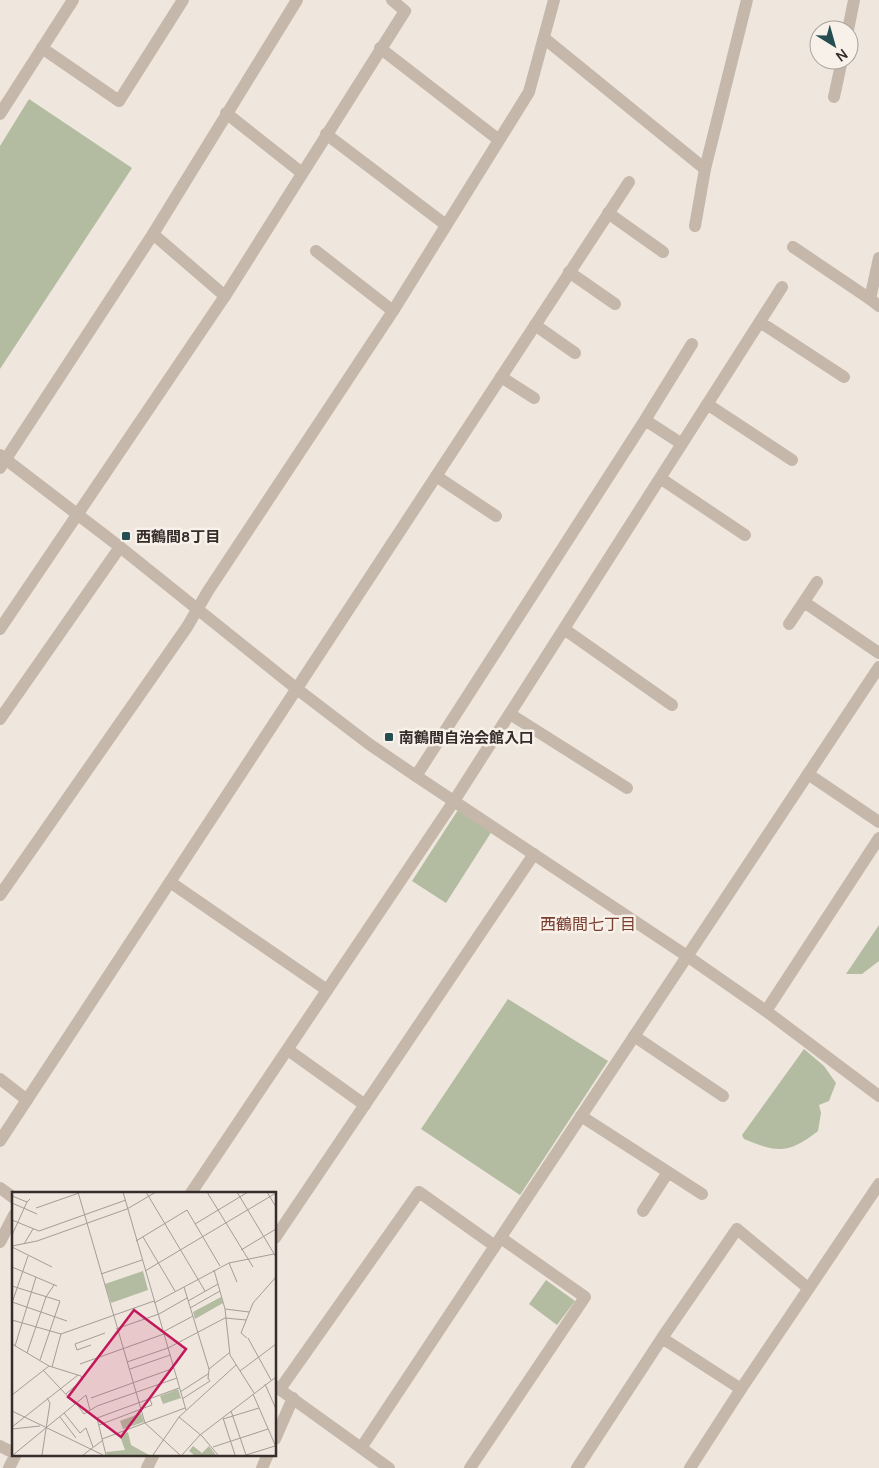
<svg xmlns="http://www.w3.org/2000/svg" width="879" height="1468" viewBox="0 0 879 1468" font-family="Manrope,'Noto Sans JP',sans-serif">
<rect width="100%" height="100%" fill="#efe7de"/>
<path fill="#b3bca0" d="M29 99 132 168 0 369V146Z
M458 810 492 831 446 903 412 881Z
M879 925V961L862 974H846Z
M508 999 608 1061 520 1195 421 1129Z
M804 1049 824 1066 836 1083 829 1101 819 1105 821 1113 818 1131C788 1154 778 1153 744 1139L742 1135Z
M546 1280 575 1301 557 1325 529 1304Z"/>
<g fill="none" stroke-linecap="round" stroke-linejoin="round">
<path stroke="#c6b7ab" stroke-width="12" d="M848 30 854 0
M42 48 119 101 183 0
M380 48 499 140
M834 97 842 60
M226 113 302 173
M326 134 446 225
M608 213 663 252
M695 226 705 169
M153 234 225 296
M793 247 870 299
M316 251 393 311
M569 272 615 304
M760 322 844 377
M535 325 575 353
M501 377 534 398
M707 404 792 460
M645 420 692 344
M436 476 496 516
M660 478 745 535
M804 602 879 653
M789 624 817 582
M564 629 672 705
M510 714 627 788
M0 719 120 547
M808 774 879 822
M416 776 645 420 682 444
M454 801 782 287
M170 882 327 990
M766 1011 879 838
M634 1036 723 1096
M288 1050 365 1105
M0 1079 27 1100
M581 1116 668 1172 643 1211
M668 1172 702 1194
M0 1242 14 1215
M662 1338 741 1389
M280 1389 419 1192 495 1246
M275 1439 293 1398
M0 1446 14 1453
M9 1468 16 1454
M262 1468 268 1454
M470 1468 585 1297 501 1238
M577 1468 662 1338 737 1229 808 1288"/>
<path stroke="#c6b7ab" stroke-width="12" d="M544 38 705 169 747 0
M0 114 73 0
M879 258 870 299 879 306
M0 455 120 547 297 689 369 744 416 776 687 956 766 1011 879 1096
M0 468 153 234 297 0
M0 629 225 296 405 11 392 0
M0 895 187 627 208 591 393 311 529 92 554 0
M0 1141 629 182
M0 1188 14 1198
M191 1193 454 801
M275 1238 534 854
M275 1386 389 1468
M361 1448 879 667
M147 1468 154 1454
M690 1468 741 1389 879 1184"/>
</g>
<g fill="#244e51" stroke="#f7f1ea" stroke-width="2">
<rect x="121" y="531" width="10" height="10" rx="2.5"/>
<rect x="384" y="732" width="10" height="10" rx="2.5"/>
</g>
<g text-anchor="middle" dominant-baseline="central" stroke-width="5" stroke-linejoin="round" paint-order="stroke">
<g font-size="15" font-weight="bold" fill="#352d2a" stroke="#f7f1ea" text-anchor="start">
<text x="136" y="536">西鶴間8丁目</text>
<text x="399" y="737">南鶴間自治会館入口</text>
</g>
<g font-size="16" fill="#793e2d" stroke="#f7f1ea">
<text x="588" y="924">西鶴間七丁目</text>
</g>
</g>
<g transform="translate(12 1192)">
<rect width="264" height="264" fill="#efe7de"/>
<path d="M131 79 136 98 99 111 93 92ZM209 105 211 111 183 127 181 120ZM166 197 169 206 151 212 148 204ZM129 221 132 230 111 237 108 229ZM116 240 119 253 137 263H95L94 260 113 258 108 244ZM181 254 190 261 197 254 204 263H182L177 259Z" fill="#b3bca0"/>
<path fill="none" stroke="#a59d96" stroke-width="1" d="M66 0 133 231 168 263M111 0 174 218M134 0 193 99M195 0 241 75M225 0 264 65M255 0 264 15M0 4 15 10 18 7M0 11 25 22M24 16 67 1M0 28 27 39 114 8M183 32 236 0M0 43 15 10M131 45 163 99M124 49 175 18 208 74M12 52 21 37M0 54 25 49 115 17 144 0M0 55 40 75M229 58 264 37M217 71 225 90M0 75 45 94M202 78 213 117 218 163 242 201M133 79 264 1M89 82 130 68M0 94 48 109 28 168M172 95 197 177 196 187M176 109 206 92M0 110 55 129M0 111 16 64M142 111 217 71 262 62M178 116 208 99M213 117 237 120M0 128 49 142M104 137 147 122 175 106M151 140 181 124M235 146 229 141 241 111 264 85M236 146 259 188M0 152 37 174 69 184 70 188 54 202M79 153 65 158 63 152 93 141M3 154 24 85M15 161 34 105 42 93M115 170 156 156 213 126 234 128M68 172 152 142M40 175 49 142 142 109M118 177 158 163M197 177 217 161M31 178 63 212M228 179 264 152M253 192 264 217M168 200 196 182M241 202 264 255M0 203 37 174M79 206 162 176M170 207 198 189 196 186M64 211 72 222 85 214 165 186M0 219 91 263M219 219 234 263M52 221 68 241 74 236 81 255M48 225 64 246M167 225 190 244 206 263M211 226 223 263M211 227 247 216M87 233 140 213 138 207M0 235 66 183M0 237 28 234M90 247 173 216M201 255 256 237M1 263 74 203 78 218M30 263 38 211 35 206M71 263 91 248M94 263 85 226 167 196M141 263 167 225 224 173M170 263 188 243 264 185M234 263 263 254"/>
<path fill="#c2185b" fill-opacity="0.15" stroke="#c2185b" stroke-width="2.5" d="M122 118 174 157 109 245 56 205Z"/>
<rect width="264" height="264" fill="none" stroke="#352d2a" stroke-width="2.5"/>
</g>
<g transform="translate(834 45) rotate(143)"><circle r="24" fill="#f7f1ea" stroke="#a9a39d"/>
<path d="M0-4L9 19L0 12L-9 19Z" fill="#244e51"/>
<text y="-8" font-size="14" font-weight="bold" text-anchor="middle" fill="#352d2a">N</text>
</g>
</svg>
